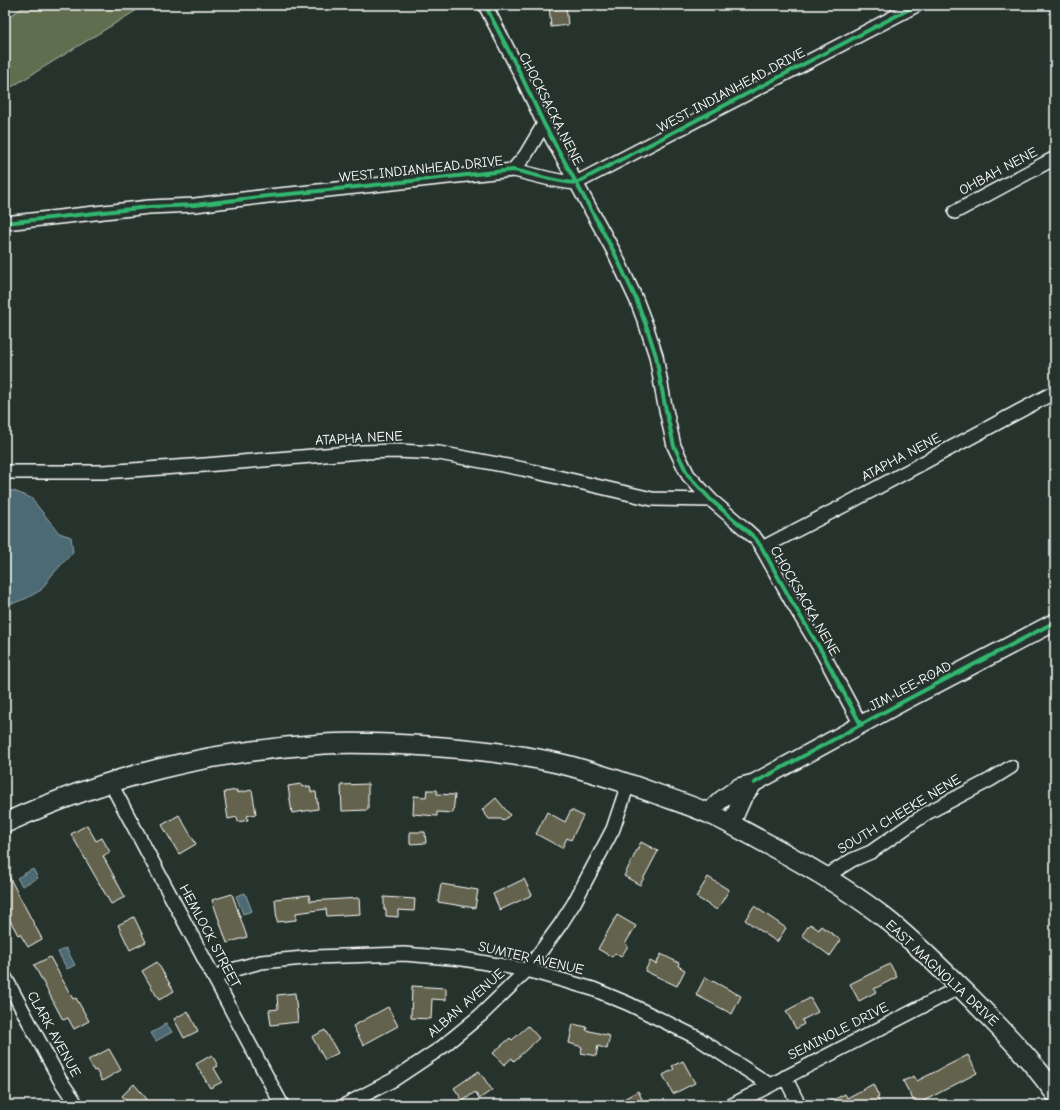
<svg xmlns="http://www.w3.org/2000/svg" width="1060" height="1110" viewBox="0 0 1060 1110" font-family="'Comic Neue',sans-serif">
<rect width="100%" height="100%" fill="#26332d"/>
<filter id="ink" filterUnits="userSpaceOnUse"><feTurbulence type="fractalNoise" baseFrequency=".025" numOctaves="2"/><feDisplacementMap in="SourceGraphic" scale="8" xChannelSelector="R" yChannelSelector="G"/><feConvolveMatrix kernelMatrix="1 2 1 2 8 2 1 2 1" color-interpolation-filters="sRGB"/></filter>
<g filter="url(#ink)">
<path fill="#5e6e50" stroke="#aeb6a8" d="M27 5H145L5 91V19Z"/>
<path fill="#4c6a73" stroke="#94a6ab" d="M5 490 14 491 31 498 59 533 71 537 73 552 51 576 41 590 27 598 14 603H5Z
M33 869 38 878 22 886 17 878Z
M245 893 252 911 243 914 236 896Z
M66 948 75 965 67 969 58 952Z
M166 1023 172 1032 156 1041 151 1033 164 1026 163 1024Z"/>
<path fill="#63624d" stroke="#fff" d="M549 5H566L568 25 551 27Z
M301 784 302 787 310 786 311 792H316L318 809 292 813 288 786Z
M368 784V810L342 811 341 785Z
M237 790V793L252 790 256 814 247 816 248 820 238 822 237 817 228 819 224 792Z
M427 790H437V794L455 795 453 813 437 812V816L413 814 414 796 426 797Z
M496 798 510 815 503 821 501 819H489L482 810Z
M571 810 583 816 571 840 567 838 562 848 536 834 547 812 565 822Z
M179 815 196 844 179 854 162 825Z
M87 825 96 841 102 838 110 852 103 856 125 897 111 904 71 834Z
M410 832H425L426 843 410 844Z
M641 842 658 851 640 885 624 876Z
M5 869 42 939 28 947 20 934 18 935 5 911Z
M708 877 729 890 717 910 696 897Z
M524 879 532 895 500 910 493 894Z
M441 884 478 890 475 908 438 902Z
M232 894 247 937 227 943 212 900Z
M309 895 310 901 359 898 360 914 327 916 326 909 296 913V920L277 922 275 899Z
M384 897 415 899 414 911 398 910V917L386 916V909H384Z
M754 906 786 928 777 942 745 920Z
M617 915 636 926 625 944 628 946 621 957 615 953 612 957 598 949Z
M134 917 146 942 130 950 118 925Z
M810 924 819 930 821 926 841 940 830 956 802 935Z
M661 954 679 963 678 966 685 970 677 986 645 971 650 961 656 964Z
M50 957 73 999 76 998 89 1021 74 1029 68 1018 63 1020 34 965Z
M157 962 174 991 159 1000 142 971Z
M890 964 897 977 874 989 876 992 859 1001 850 984Z
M705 977 741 996 732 1014 696 995Z
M412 986 446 988V1000L432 999 431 1019 411 1018Z
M295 993 298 1022 271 1025 269 1010 278 1009 277 995Z
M810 998 818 1012 802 1020 804 1024 796 1029 786 1011Z
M388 1007 398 1026 363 1045 353 1026Z
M188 1011 198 1031 184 1038 174 1019Z
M573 1024 587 1027 586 1030 610 1036 607 1049 598 1046 596 1056 581 1053 582 1047 569 1043Z
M528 1026 539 1038 514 1061 512 1058 504 1065 493 1053 510 1038 512 1040Z
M325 1030 338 1053 325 1060 312 1037Z
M109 1049 121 1070 102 1081 96 1070 94 1071 88 1060Z
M212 1055 218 1066 214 1068 222 1082 210 1088 196 1064Z
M968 1055 977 1073 916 1105 903 1081 914 1076 917 1081Z
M683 1061 695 1083 673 1094 663 1075 674 1069 672 1066Z
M479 1071 492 1090 479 1099 475 1092 463 1101 454 1088Z
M134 1084 152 1105H130L122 1096Z
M873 1084 879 1097 877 1098 881 1105H823L845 1094 847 1098Z
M638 1091 645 1105H613Z"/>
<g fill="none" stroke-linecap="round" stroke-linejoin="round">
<g stroke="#fff" stroke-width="16">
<path id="minor" d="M485 5 519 71 544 124 614 252 636 299 647 328 656 356 664 401 674 446 688 475 711 500 744 528 756 539 762 548 792 602 822 652 861 725
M513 170 525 156 544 124
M955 212 1055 158
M5 223 149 207 195 205 268 196 300 193 513 170C534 174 554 182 576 183L917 5
M5 472H103L205 465 361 452 396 451 439 453 523 469 652 499 711 500
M762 548 843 506 1055 392
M110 782 282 1105
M825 877 852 860 871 852 927 813 990 780 1011 767
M5 977 60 1080 77 1105
M214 977 232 970 261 962 315 957 404 954 463 959 527 970 593 989 629 1004 696 1037 770 1085
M785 1077 799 1105
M345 1105 393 1080 441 1048 481 1015 527 970 560 925 574 903 613 829 628 784
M732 1105 960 987"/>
</g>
<g stroke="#fff" stroke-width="20">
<path id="tertiary" d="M708 813 721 800 739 787 754 783 906 700 1055 622
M731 824 743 797 754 783"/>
</g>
<g stroke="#fff" stroke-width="22">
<path id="secondary" d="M5 823C108 776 210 751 324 744 353 742 383 744 412 745 465 748 519 753 570 766 599 774 627 783 654 793 673 800 692 806 710 814 728 822 745 832 762 841 807 865 852 891 891 923 920 947 947 974 973 1000 1002 1030 1031 1059 1055 1093"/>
</g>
<use href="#minor" stroke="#26332d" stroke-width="13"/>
<use href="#tertiary" stroke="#26332d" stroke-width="17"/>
<use href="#secondary" stroke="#26332d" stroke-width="19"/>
<g stroke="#26332d" stroke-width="6">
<path id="cycleway" d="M485 5 519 71 544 124 614 252 636 299 647 328 656 356 664 401 674 446 688 475 711 500 744 528 756 539 762 548 792 602 822 652 861 725
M5 223 149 207 195 205 268 196 300 193 513 170C534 174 554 182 576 183L917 5
M754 783 906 700 1055 622"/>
</g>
<use href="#cycleway" stroke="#33b770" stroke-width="4"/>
</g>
</g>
<g text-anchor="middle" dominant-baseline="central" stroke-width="4" stroke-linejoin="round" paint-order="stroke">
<g font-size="14" fill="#fff" stroke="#26332d">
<text transform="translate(731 90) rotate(-28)">WEST INDIANHEAD DRIVE</text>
<text transform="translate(551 109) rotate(63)">CHOCKSACKA NENE</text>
<text transform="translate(421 169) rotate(-6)">WEST INDIANHEAD DRIVE</text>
<text transform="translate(998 171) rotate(-28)">OHBAH NENE</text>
<text transform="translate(359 438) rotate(-3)">ATAPHA NENE</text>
<text transform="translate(901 457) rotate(-28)">ATAPHA NENE</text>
<text transform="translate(805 601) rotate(60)">CHOCKSACKA NENE</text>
<text transform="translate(910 686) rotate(-28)">JIM LEE ROAD</text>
<text transform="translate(899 814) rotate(-31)">SOUTH CHEEKE NENE</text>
<text transform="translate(210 936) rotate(62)">HEMLOCK STREET</text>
<text transform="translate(531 958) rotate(13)">SUMTER AVENUE</text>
<text transform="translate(942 973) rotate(43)">EAST MAGNOLIA DRIVE</text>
<text transform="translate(466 1003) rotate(-41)">ALBAN AVENUE</text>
<text transform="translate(838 1031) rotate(-27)">SEMINOLE DRIVE</text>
<text transform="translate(54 1034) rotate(61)">CLARK AVENUE</text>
</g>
</g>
<rect width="1060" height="1110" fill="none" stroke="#26332d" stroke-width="20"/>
<rect x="10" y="10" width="1040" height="1090" fill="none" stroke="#fff" stroke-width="1.5" filter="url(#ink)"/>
</svg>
